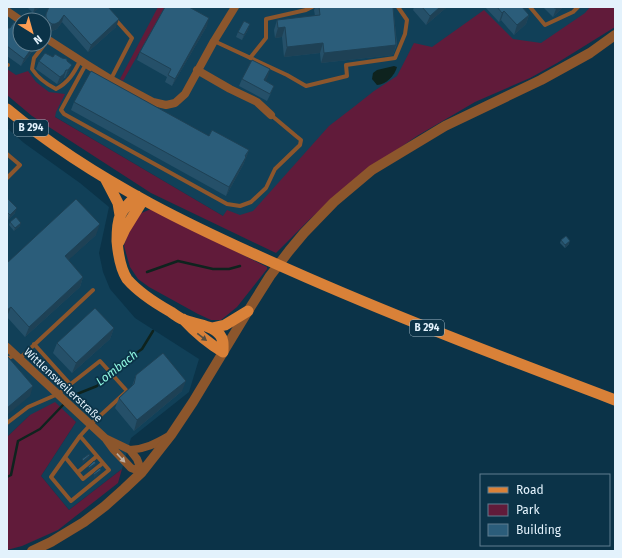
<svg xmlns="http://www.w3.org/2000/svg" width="622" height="558" viewBox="0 0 622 558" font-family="'Fira Sans',sans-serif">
<rect width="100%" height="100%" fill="#0b3348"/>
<path fill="#114058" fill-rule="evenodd" d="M7 7H615V15L335 184 274 246 40 108 7 83ZM20 20H44V44H20Z
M7 128 24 143 80 183 109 207 99 253 103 272 110 289 135 318 199 359 189 392 131 438 122 469 69 510 41 476 76 422 30 415 7 437Z"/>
<path fill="#611b3a" d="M158 7H165L123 81 120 79Z
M590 7H615V27L557 63 530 78 475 102 417 136 359 176 310 219 276 253 151 193 32 116 7 95V69L16 75 28 71 36 82 49 92 65 94 56 112 55 117 223 216 227 210 240 215 253 211 329 126 355 106 374 91 397 76 414 43 432 47 484 10 513 39 541 43 585 13Z
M151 209 267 267V269L237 307 221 320H211L198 314 149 287 138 279 130 267 124 246 127 236 139 214Z
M55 402 76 422 41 476 69 510 122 469 118 483 58 530 22 546 7 550V437L30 415Z"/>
<path fill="#0e231e" d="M394 66 397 67C395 75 386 85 377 85L372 79 373 73 377 70Z"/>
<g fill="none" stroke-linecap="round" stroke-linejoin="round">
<path stroke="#0e231e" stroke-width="2.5" d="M147 272 178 261 213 269H229L240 266
M72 396 97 386 111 371 142 349 153 331
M7 477 11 475 18 441 40 429 63 405"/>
<path stroke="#8c562c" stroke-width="4" d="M530 7 545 25 573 12 578 7
M48 40 34 58 32 69C38 78 46 84 56 89 68 83 74 73 80 61
M214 41 287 75 306 86 347 76 346 65 395 58 405 34 407 20 398 7
M250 58 266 38V19L306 10 312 7
M86 64 61 110 64 114 227 204 240 206 251 202 266 188 275 169 300 145 301 140 296 136 271 115
M7 65H8
M111 79 132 38 115 19
M7 154 20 165 7 178
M34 344 70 384
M7 359 15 355
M19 359 93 290
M7 423 28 407 58 394 100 361 127 391 90 425 80 436 51 477 71 501 109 470 80 436
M65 457 83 479 103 463
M78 472 97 456"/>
<path stroke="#8c562c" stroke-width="8" d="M7 11 20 20
M44 37 86 64 110 79 153 102 166 105 175 103 185 94 214 41 235 7
M197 70 230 89 257 102 271 115
M7 347 105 438 130 450 137 459 142 472
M105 438 113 449 131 468 142 472
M130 450C145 449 155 444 169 436"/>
<path stroke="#8c562c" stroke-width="10" d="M32 551 51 542 84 522 105 506 124 489 142 472 171 435 193 402 248 311 270 276 289 251 304 233 334 202 372 170 445 126 541 80 590 53 615 35"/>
<path stroke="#d98138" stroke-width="11" d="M7 109C96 183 202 232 308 278 409 322 512 361 615 400
M105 178 118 203 120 215
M137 196C119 211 117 218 117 241 118 253 120 268 127 279 139 293 155 303 171 312 175 315 179 318 184 320 195 324 212 325 220 335 224 340 223 346 223 352 208 343 195 332 183 319
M119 242 125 229 143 200
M212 328 225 325 248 311"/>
</g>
<path fill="#255069" d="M27 7H40L33 13Z
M49 7 116 27 88 52 62 22 57 29 52 31H49L45 29 44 26V20Z
M315 7H393L397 44 393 55 321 63 320 53 284 57 282 37 275 38 274 30 277 20 315 16 314 10Z
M414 7H447L426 25 413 10Z
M485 7H522L529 15 526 24 514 35 501 20 499 22Z
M543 7H563L553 17Z
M207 26 172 86 165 82 167 77 137 60 140 52Z
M7 28 20 44H36L35 48 21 66 7 56Z
M248 30 242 40 236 37 238 32Z
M53 57 67 61 69 73 65 78H64L61 82 57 84 36 69 39 61Z
M270 69 265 81 271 93 267 101 239 86 242 79Z
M74 102 209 136 249 150 243 165 226 196 71 110Z
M7 198 15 213 8 220 7 219Z
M10 222 20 226 14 231 9 225Z
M96 235 68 260 83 277 80 287 25 337 7 317V263Z
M561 240 569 244 565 248 560 243Z
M114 328 110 339 72 373 53 353 57 343Z
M136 375 182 391 134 431 115 408 119 398 132 386Z"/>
<path fill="#1e4155" d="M35 7H40L33 13Z
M440 7H447L426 25 430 16Z
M558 7H563L553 17 556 9Z
M504 11 501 20 499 22 502 13Z
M64 15 62 22 57 29 52 31H49L52 24Z
M529 15 526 24 514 35 517 25Z
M209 18 207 26 172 86 175 79Z
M119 19 116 27 88 52 91 45Z
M250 24 248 30 242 40 244 35Z
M285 27 282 37 275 38 278 28Z
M323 43 320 53 284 57 287 47Z
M35 44H36L35 48 21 66 24 59Z
M396 45 393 55 321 63 324 53Z
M72 65 69 73 65 78 68 70Z
M270 69 268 77 262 88 264 80Z
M66 70 64 78 61 82 57 84 60 77Z
M249 150 243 165 226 196 229 187Z
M17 208 15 213 8 220 10 215Z
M21 223 20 226 14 231 15 228Z
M100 224 96 235 61 267 65 256Z
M570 241 569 244 565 248V245Z
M83 277 80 287 25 337 29 327Z
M11 307 7 317V310Z
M114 328 110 339 72 373 76 363Z
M186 381 182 391 134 431 137 420Z
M33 386 30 396 7 415V408Z
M90 455 89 458 82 464 83 461Z
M96 463 95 465 88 471 89 468Z
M101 470 100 472 94 478V475Z"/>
<path fill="#2b5d7a" stroke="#1e4155" d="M49 7H108L119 19 91 45 64 15 59 22 55 24H52L48 21 46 17V14Z
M165 7H189L209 18 175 79 168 75 171 69 140 52Z
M319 7H393L396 45 324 53 323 43 287 47 285 27 278 28 277 20 320 15Z
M422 7H440L430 16Z
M497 7H522L529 15 517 25 504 11 502 13Z
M553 7H558L556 9Z
M244 21 250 24 244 35 238 32Z
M14 22 20 26V44H35L24 59 7 46V28H10Z
M45 53 53 57 55 54 62 58 67 59V61L72 65 68 70H66L64 74 60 77 39 61Z
M252 60 270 69 264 80 274 86 270 94 242 79Z
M91 71 209 136 212 130 249 150 245 156 246 157 229 187 74 102Z
M7 198 17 208 10 215 7 212Z
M76 199 100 224 65 256 83 277 29 327 11 307 7 310V263Z
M16 217 21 223 15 228 10 222Z
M566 236 570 241 565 245 561 240Z
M95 308 114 328 76 363 57 343Z
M163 353 186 381 137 420 119 398 134 384 136 375Z
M7 357H8L33 386 7 408Z
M89 454 90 455 83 461 82 459Z
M94 461 96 463 89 468 88 467Z
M100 468 101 470 94 475 93 474Z"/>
<defs><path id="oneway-solid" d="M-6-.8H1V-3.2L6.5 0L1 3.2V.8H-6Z"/></defs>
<use fill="#534e42" href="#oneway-solid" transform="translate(202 337) rotate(38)"/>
<use fill="#bcac9e" href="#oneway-solid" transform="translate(121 458) rotate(47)"/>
<g text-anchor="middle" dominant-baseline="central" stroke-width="3.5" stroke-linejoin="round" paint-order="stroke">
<g fill="#0b3348" stroke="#a2b9c6" stroke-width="1">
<rect x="14" y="120" width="34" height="16" rx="3"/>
<rect x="410" y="320" width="34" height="16" rx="3"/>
</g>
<g font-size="10" font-weight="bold" fill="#e3f2fc">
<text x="31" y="128">B 294</text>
<text x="427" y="328">B 294</text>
</g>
<g font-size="11" fill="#e3f2fc" stroke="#0b3348">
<text transform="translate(63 385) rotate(43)">Wittlensweilerstraße</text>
</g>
<g font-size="12" font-style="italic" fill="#91f9e1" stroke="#0b3348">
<text transform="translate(117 368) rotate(-38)">Lombach</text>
</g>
</g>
<rect width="622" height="558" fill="none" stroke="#e3f2fc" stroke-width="16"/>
<rect x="480" y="474" width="130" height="72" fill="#0b3348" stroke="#617f90"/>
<rect x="488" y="487" width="20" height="6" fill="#d98138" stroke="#617f90"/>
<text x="516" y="494" font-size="12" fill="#e3f2fc">Road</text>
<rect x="488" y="504" width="20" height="12" fill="#611b3a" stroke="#617f90"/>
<text x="516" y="514" font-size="12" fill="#e3f2fc">Park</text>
<rect x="488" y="524" width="20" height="12" fill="#2b5d7a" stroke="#617f90"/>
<text x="516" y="534" font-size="12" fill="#e3f2fc">Building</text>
<g transform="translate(32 32) rotate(143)"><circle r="19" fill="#0b3348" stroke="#617f90"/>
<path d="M0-3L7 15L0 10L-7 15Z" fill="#fc9d53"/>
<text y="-6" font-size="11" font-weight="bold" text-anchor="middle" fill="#e3f2fc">N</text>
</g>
</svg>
